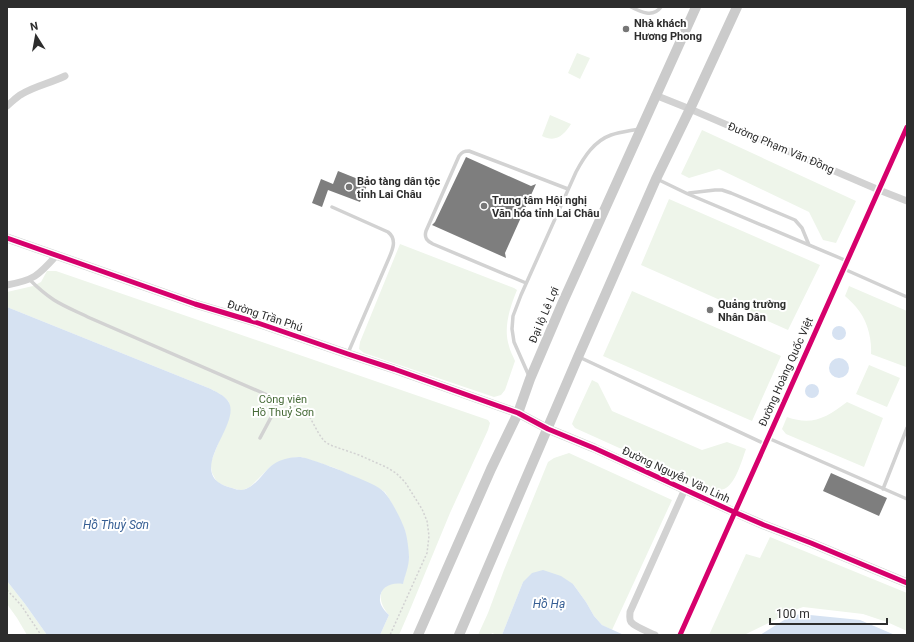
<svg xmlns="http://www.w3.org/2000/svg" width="914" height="642" viewBox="0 0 914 642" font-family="Roboto,sans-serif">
<rect width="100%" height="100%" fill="#fff"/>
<path fill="#eef5ea" d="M577 53 590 58 580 79 568 73Z
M550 115 571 124C564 135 556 143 542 136Z
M702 130 856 201 836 243 823 240 809 212 719 169 689 178 681 174Z
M669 199 820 265 788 330 641 265Z
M400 244 514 288 517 290C510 307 503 328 509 346 510 351 513 356 515 361L505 390 501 395 494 397 364 353 359 349 360 342Z
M47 271H56L488 420 490 423 488 430 450 513 409 612 399 635H380L389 615C375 599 378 581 403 583L409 558 405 530 391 502 385 492 380 489 335 468 301 457 290 458 271 466 250 487 243 490H239L225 486 217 482 212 473 211 466V462L230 413 229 402 223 396 211 389 7 307V292L33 286 41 282Z
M849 286 907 311V365L906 367 871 354C872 338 867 319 856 307 853 303 849 300 845 296Z
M632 291 781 356 752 421 603 356Z
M869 365 900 378 887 407 856 394Z
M592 380 598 383 612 411 702 450 727 442 746 449C742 460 736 482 726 488 721 491 715 490 710 489L575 428 572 424 574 419Z
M847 402 883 418 864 467 786 434 782 429 787 417C812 426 826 418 847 402Z
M569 453 672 500 612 630 602 625 594 616 586 602 573 584 523 582 502 635H497L492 633 491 635H478L488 613 504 570 548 462 554 458Z
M770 537 907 593V631L887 622 863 614 803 607 795 610 744 635H709L746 554 760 558Z
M7 581 25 604 47 635H27L17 618 7 604Z"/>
<path fill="#d6e2f2" d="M7 307 211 389C216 392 224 395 228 401 242 421 194 463 218 482 222 485 227 487 232 488 235 489 238 490 241 490 253 490 263 473 271 466 278 460 290 457 299 457 307 457 334 468 342 471 354 477 374 483 383 491 390 497 402 521 405 530 407 536 409 551 409 557 409 566 405 575 403 584 391 582 379 587 380 601 381 607 385 611 389 615L380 635H47L25 604 7 581Z
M832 333a7 7 0 1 1 14 0a7 7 0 1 1-14 0Z
M829 368a10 10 0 1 1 20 0a10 10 0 1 1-20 0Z
M805 391a7 7 0 1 1 14 0a7 7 0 1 1-14 0Z
M543 570 561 576 573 584 586 602 594 616 602 625 624 635H502L523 582 532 573Z
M800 614 860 620 895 635H760L789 617Z"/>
<path fill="#7e7e7e" d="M466 157 531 186 536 184 505 253 506 258 432 225 435 222Z
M338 171 368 183 360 202 328 190 322 207 312 203 321 179 333 184Z
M831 473 887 498 879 516 823 491Z"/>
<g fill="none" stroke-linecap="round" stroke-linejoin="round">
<path stroke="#d2d2d2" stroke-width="1.5" stroke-dasharray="2 2" stroke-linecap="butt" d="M283 401 295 406 303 410 308 414 319 434 324 441 330 445 359 455 386 467 396 473 405 482 422 509 427 521 429 536 427 553 390 635
M7 590 21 605 41 635"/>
<path stroke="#d2d2d2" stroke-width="3.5" d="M631 7C641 12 653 18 661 7
M657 179 688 194 847 261
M689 193 715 190H722L731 193 795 220 802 228 809 245
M332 207 388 232C397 239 393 249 389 258L348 353
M844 269 907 297
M30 280C37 287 45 294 54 300 65 307 78 312 90 318L272 397 277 402 276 408 260 438
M526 283 433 244C427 241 424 238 426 231L459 156C462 152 464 151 469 151L568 189
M579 357 765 444
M529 376 514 342 512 329 513 316 521 295 576 172C584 157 594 141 611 135 620 132 629 131 639 129
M768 438 907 499
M883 489 907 428"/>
<path stroke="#d2d2d2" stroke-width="7" d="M655 95 690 109 879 190 907 201
M7 106C12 102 16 97 22 94 35 86 51 83 65 76
M7 285C34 280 38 276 56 256
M655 635C649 632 635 627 631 622 629 619 630 616 630 612L685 489
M680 635 907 127"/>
<path stroke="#d2d2d2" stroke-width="9" d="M7 238 87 266 195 304 255 322 348 354 394 369 518 413 548 429 594 448 734 512 764 525 811 543 907 583"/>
<path stroke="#cbcbcb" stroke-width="10" d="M418 635 491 469 518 413 530 379 562 304 696 7
M459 635 578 357 656 179 690 109 737 7"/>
<g stroke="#fff" stroke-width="8">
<path id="cycleway" d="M7 238 87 266 195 304 255 322 348 354 394 369 518 413 548 429 594 448 734 512 764 525 811 543 907 583
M680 635 907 127"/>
</g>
<use href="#cycleway" stroke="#d6006c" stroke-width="5"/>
</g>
<g fill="#767676" stroke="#fff" stroke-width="1.5">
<circle cx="626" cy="29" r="4"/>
<circle cx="349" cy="187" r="4"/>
<circle cx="484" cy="206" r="4"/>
<circle cx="710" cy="310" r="4"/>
</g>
<g text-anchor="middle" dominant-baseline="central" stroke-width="4" stroke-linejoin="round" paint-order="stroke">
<g font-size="11" font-weight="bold" fill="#2d2d2d" stroke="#fff" text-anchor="start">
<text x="634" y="23">Nhà khách<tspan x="634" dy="13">Hương Phong</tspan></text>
<text x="357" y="181">Bảo tàng dân tộc<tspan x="357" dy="13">tỉnh Lai Châu</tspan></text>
<text x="492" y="200">Trung tâm Hội nghị<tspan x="492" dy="13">Văn hóa tỉnh Lai Châu</tspan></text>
<text x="718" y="304">Quảng trường<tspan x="718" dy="13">Nhân Dân</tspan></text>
</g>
<g font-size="11" fill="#2d2d2d" stroke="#fff">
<text transform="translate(781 148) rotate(23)">Đường Phạm Văn Đồng</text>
<text transform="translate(544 315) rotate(-67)">Đại lộ Lê Lợi</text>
<text transform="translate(265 316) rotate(18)">Đường Trần Phú</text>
<text transform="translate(786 372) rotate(-66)">Đường Hoàng Quốc Việt</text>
<text transform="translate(676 475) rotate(25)">Đường Nguyễn Văn Linh</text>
</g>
<g font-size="11" fill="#476b38" stroke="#fff">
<text x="283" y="399">Công viên<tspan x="283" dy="13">Hồ Thuỷ Sơn</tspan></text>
</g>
<g font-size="12" font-style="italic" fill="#365e94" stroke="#fff">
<text x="116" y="525">Hồ Thuỷ Sơn</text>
<text x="549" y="604">Hồ Hạ</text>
</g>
</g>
<rect width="914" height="642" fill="none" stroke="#2d2d2d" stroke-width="16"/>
<g transform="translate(36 36) rotate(349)" stroke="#ffffff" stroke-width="3" paint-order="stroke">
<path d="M0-3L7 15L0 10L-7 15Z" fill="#2d2d2d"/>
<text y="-6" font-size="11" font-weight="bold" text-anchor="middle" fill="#2d2d2d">N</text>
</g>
<path d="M770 618v6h117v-6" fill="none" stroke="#2d2d2d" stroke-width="2"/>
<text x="776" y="618" font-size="12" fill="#2d2d2d" stroke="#ffffff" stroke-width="3" paint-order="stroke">100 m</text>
</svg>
